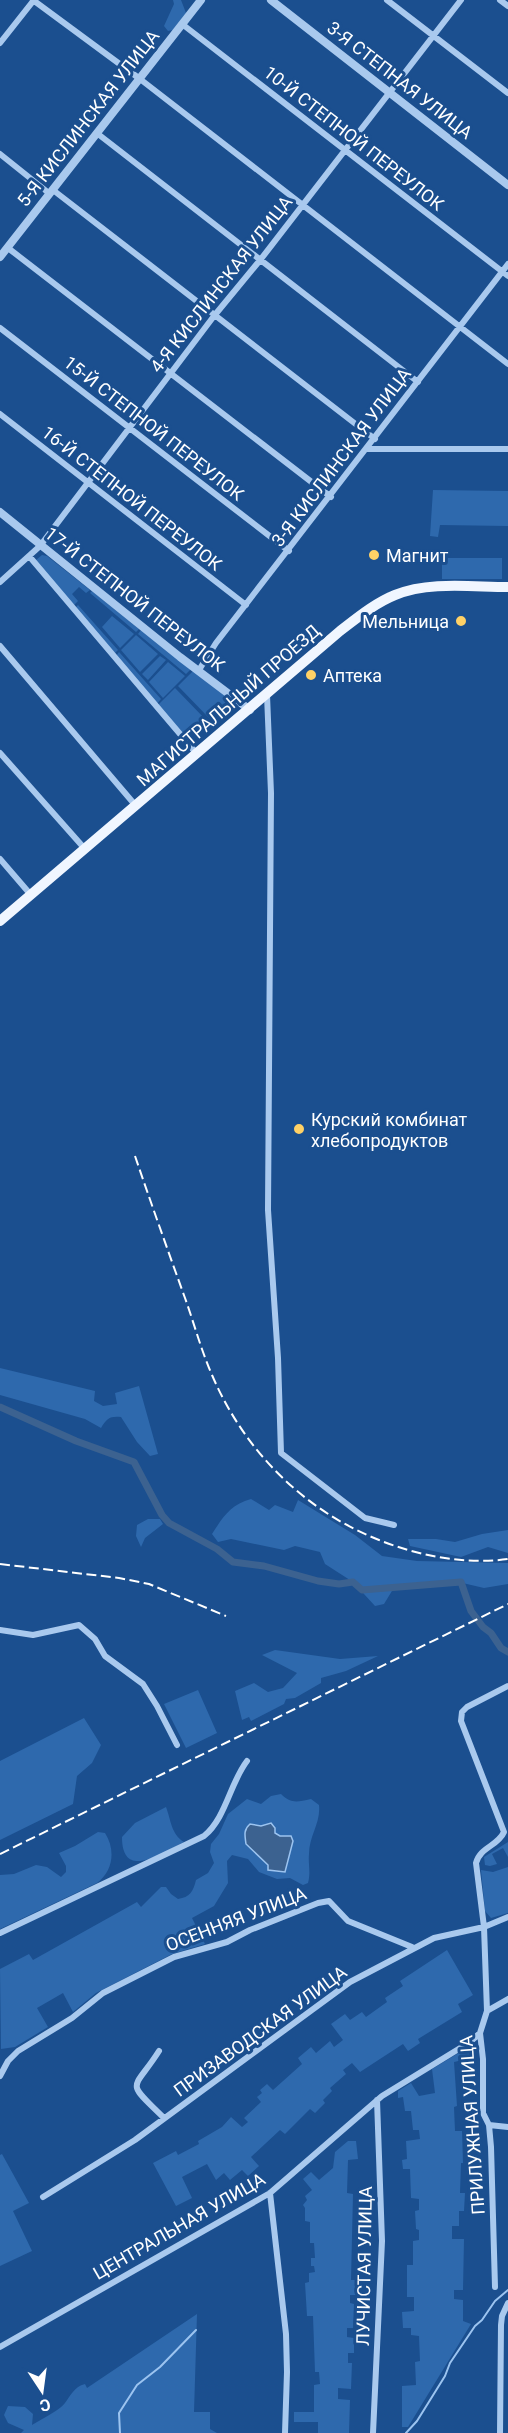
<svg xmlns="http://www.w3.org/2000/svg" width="508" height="2433" viewBox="0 0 508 2433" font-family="Roboto,sans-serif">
<rect width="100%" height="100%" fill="#1b4f8f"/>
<path fill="#2e69ad" d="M173 0H181L186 13 173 30 168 31 164 26 174 4Z
M433 490 508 491V526L440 525 438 537 430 536Z
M42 555 47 556 90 590 86 593 79 587 72 594 78 601 73 606 36 560Z
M442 558H502V579H442Z
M92 591 139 629 136 632 90 593Z
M78 605 118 650 114 654 75 608Z
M112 616 134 634 120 648 102 627Z
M141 630 191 669 186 674 138 634Z
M136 635 158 654 140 672 121 650Z
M119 652 161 699 157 704 116 656Z
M160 656 166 660 148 680 142 674Z
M168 662 185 676 163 698 149 682Z
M193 671 232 700 210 719 178 686Z
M175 688 207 721 186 738 158 705Z
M0 1368 95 1391 94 1401 103 1406 117 1404 115 1393 139 1386 158 1454 150 1456 137 1442 121 1417C110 1416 107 1418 101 1428L85 1419 0 1395Z
M251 1499 269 1510 275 1505 293 1512 298 1500 355 1535 382 1556 417 1561 508 1563V1584L484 1588 454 1581 395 1586 384 1604 375 1606 353 1582 325 1564 320 1552 295 1546 284 1550 231 1539 218 1542 212 1534C223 1517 230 1505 251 1499Z
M148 1519H160L163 1524 145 1538 141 1547 136 1536 137 1525Z
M508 1530V1553L488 1547 461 1557 410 1546 408 1539H436L455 1542 482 1534Z
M275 1650 340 1659 378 1656 346 1671 321 1678V1683L295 1698 286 1699 284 1704 251 1721 249 1717 242 1720 235 1691 254 1683 268 1692 283 1688 297 1673 262 1655Z
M198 1690 217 1733 186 1748 164 1704Z
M84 1718 101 1745 92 1763 77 1776 73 1804 0 1840V1761Z
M281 1794C291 1804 297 1802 311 1799L319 1805C321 1823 309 1836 309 1854 308 1864 311 1872 308 1883L303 1885 290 1878 277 1879 259 1872 248 1859 232 1855 227 1861 228 1883 214 1906 192 1918 205 1944 172 1954 96 1993 73 2012 63 1993 37 2008 48 2027 15 2047 1 2049 0 1969 29 1954 33 1960 137 1902 141 1907 161 1887H166L171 1894 178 1899C190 1897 193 1892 196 1880L208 1873 214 1863 210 1852 211 1844 219 1834 228 1814 247 1799 261 1804 271 1796Z
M166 1807C171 1820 171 1834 184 1842 163 1852 122 1882 122 1837L135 1823Z
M98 1832 105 1833C116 1850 113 1871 97 1883L0 1929V1875L14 1874 36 1865 47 1867 61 1877 66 1872V1866L59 1853 75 1846Z
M508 1842V1857L503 1848 492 1854 497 1864 490 1866 485 1865 484 1857Z
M508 1867V1913L491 1918 485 1911 481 1870 493 1872Z
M447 1950 473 1995 458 2004 462 2012 418 2039 420 2043 408 2051 403 2044 360 2072 352 2063 343 2070 346 2074 330 2088 332 2091 323 2100 325 2103 315 2113 310 2109 285 2134 280 2130 251 2157 259 2166 248 2176 242 2170 230 2180 224 2173 216 2180 207 2164 182 2177 192 2198 176 2206 153 2163 176 2151 178 2155 199 2144 198 2141 222 2127 231 2117 242 2127 248 2122 244 2118 261 2102 257 2097 262 2093 260 2090 267 2084 273 2090 302 2064 298 2058 311 2047 316 2053 330 2041 334 2047 343 2040 331 2024 345 2014 350 2020 362 2012 366 2017 387 2002 385 1998 403 1986 400 1981Z
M472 2045H475L476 2057 454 2062 457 2106 454 2107 455 2131H462L463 2163H461L460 2193H465L464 2211H459V2226H452V2239H464L463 2290H454V2299L463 2300V2321L471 2324 408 2427H402V2386L416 2385 415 2362 420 2361 419 2336 411 2335V2328H403L402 2312 414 2311V2297H407V2265H413V2241L419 2240V2230L416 2229 415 2211 419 2210V2199L411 2198 410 2169H403L402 2160 407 2159 406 2141 420 2139 419 2130H413L411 2111H405L403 2097 398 2098V2091L411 2083 419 2096 435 2093 432 2069Z
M348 2141H356L358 2159 348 2160 347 2193 353 2194 351 2280H357V2295H350V2303L354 2304 353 2328H347V2337L354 2338V2353H348V2363H352L351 2389 338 2388V2399L350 2400 349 2433H318V2422H294V2412H314V2385L320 2384 319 2372H315L313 2316H307L305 2283 309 2282V2273L315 2272 314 2266H311V2258H315L314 2243H310V2222L305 2221V2208L303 2205 307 2200 305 2196 312 2190 303 2179 311 2172 319 2180 333 2168 335 2152Z
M2 2154 29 2203 13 2211 32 2251 0 2266V2155Z
M197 2314 194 2412H210V2429L217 2433H21L24 2430 8 2423 4 2415 8 2406 25 2407 33 2414 32 2425C40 2420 60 2410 65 2403 71 2395 74 2387 85 2384L87 2388Z"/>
<path fill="#3c6290" stroke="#9cc4f0" stroke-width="1.5" d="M271 1823 275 1828V1833L280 1836H291L293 1841 285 1872 268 1870V1865L246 1844C245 1836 243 1830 250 1824L261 1826Z"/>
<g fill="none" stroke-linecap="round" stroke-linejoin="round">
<path stroke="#9cc4f0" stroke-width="2" d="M120 2433 119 2413 137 2385 160 2367 196 2330
M406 2433 417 2421 445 2376 450 2363 475 2326 482 2320 495 2301 508 2290"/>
<path stroke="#3c6290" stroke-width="7" d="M0 1407 76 1441 134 1462 162 1515 169 1523 217 1549 233 1562 264 1566 318 1581 339 1584 353 1582 362 1590 461 1582 471 1611 483 1627 491 1633 501 1648 508 1652"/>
<path stroke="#a9c9ee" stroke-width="6" d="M33 0 140 79 508 364
M387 0 508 93
M500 0 508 6
M182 24 508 276
M0 43 34 0
M98 134 418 382
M0 154 50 194
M53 190 375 439
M8 248 331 497
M0 328 289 551
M0 414 246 605
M367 449H508
M29 556 197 754
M0 582 40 546 214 316 261 259 461 0
M0 646 136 806
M199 670 216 643 508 264
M267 695 271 793 268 1210 278 1358 281 1453 365 1518 394 1525
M0 753 85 849
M0 859 31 895
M0 1630 33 1635 79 1625 95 1639 105 1656 143 1684 157 1706 177 1745
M0 1933 204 1836C226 1818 230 1783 247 1761
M487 2011 508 1999
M159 2051C133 2092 124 2079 164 2118
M0 2076 8 2061 18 2051 72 2018 103 1993 174 1957 227 1942 250 1930 318 1903 329 1901 348 1921 412 1947
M489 2125 508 2127
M270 2193 286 2334 287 2372 285 2433
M43 2197 135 2140 350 1982 434 1938 484 1927 508 1917
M495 2287 491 2147 489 2125 483 2113V2059L480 2033 487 2011 484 1927 476 1863C480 1847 498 1846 504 1832L461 1721 462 1712 467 1707 508 1686
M0 2347 270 2193 382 2096 470 2042 480 2033
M373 2433 382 2241 377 2100
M500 2433 501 2325 502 2316 508 2303"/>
<path stroke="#a9c9ee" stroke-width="8" d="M271 0 508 185
M0 257 201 0
M0 512 180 657 250 710"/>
<path stroke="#f0f6ff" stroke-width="10" d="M0 921 340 631C357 618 375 603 395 595 429 581 472 587 508 587"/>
<path stroke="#fff" stroke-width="2" stroke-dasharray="10 4.5" stroke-linecap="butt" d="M135 1156C151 1203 168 1251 185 1298 194 1323 201 1350 212 1375 244 1450 303 1510 379 1540 419 1556 465 1565 508 1559
M0 1564 119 1578 149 1584 226 1616
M0 1854 508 1604"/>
</g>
<g fill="#ffd166" stroke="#1b4f8f" stroke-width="2">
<circle cx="374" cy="555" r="6"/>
<circle cx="461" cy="621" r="6"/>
<circle cx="311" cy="675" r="6"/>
<circle cx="299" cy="1129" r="6"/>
</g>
<g text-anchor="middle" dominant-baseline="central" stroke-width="6" stroke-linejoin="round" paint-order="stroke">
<g font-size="18" fill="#fff" stroke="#1b4f8f">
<text transform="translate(400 80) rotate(38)">3-Я СТЕПНАЯ УЛИЦА</text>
<text transform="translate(88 118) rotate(-52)">5-Я КИСЛИНСКАЯ УЛИЦА</text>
<text transform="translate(354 138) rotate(38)">10-Й СТЕПНОЙ ПЕРЕУЛОК</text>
<text transform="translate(221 284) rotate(-52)">4-Я КИСЛИНСКАЯ УЛИЦА</text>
<text transform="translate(154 428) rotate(38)">15-Й СТЕПНОЙ ПЕРЕУЛОК</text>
<text transform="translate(341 457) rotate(-53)">3-Я КИСЛИНСКАЯ УЛИЦА</text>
<text transform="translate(132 498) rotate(38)">16-Й СТЕПНОЙ ПЕРЕУЛОК</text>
<text transform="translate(135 599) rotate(38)">17-Й СТЕПНОЙ ПЕРЕУЛОК</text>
<text transform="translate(228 705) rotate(-41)">МАГИСТРАЛЬНЫЙ ПРОЕЗД</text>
<text transform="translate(236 1919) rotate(-21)">ОСЕННЯЯ УЛИЦА</text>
<text transform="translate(260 2031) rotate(-36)">ПРИЗАВОДСКАЯ УЛИЦА</text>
<text transform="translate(472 2125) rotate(-94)">ПРИЛУЖНАЯ УЛИЦА</text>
<text transform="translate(179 2226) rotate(-30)">ЦЕНТРАЛЬНАЯ УЛИЦА</text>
<text transform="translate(364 2266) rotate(-89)">ЛУЧИСТАЯ УЛИЦА</text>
</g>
<g font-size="18" fill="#fff" stroke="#1b4f8f" text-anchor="start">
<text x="386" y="555">Магнит</text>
<text x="449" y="621" text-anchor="end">Мельница</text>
<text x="323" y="675">Аптека</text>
<text x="311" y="1119">Курский комбинат<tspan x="311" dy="21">хлебопродуктов</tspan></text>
</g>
</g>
<g transform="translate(42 2391) rotate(167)" stroke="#1b4f8f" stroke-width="4.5" paint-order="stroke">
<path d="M0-4.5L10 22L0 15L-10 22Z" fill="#ffffff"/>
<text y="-9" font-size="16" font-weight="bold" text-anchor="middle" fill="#ffffff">С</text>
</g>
</svg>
